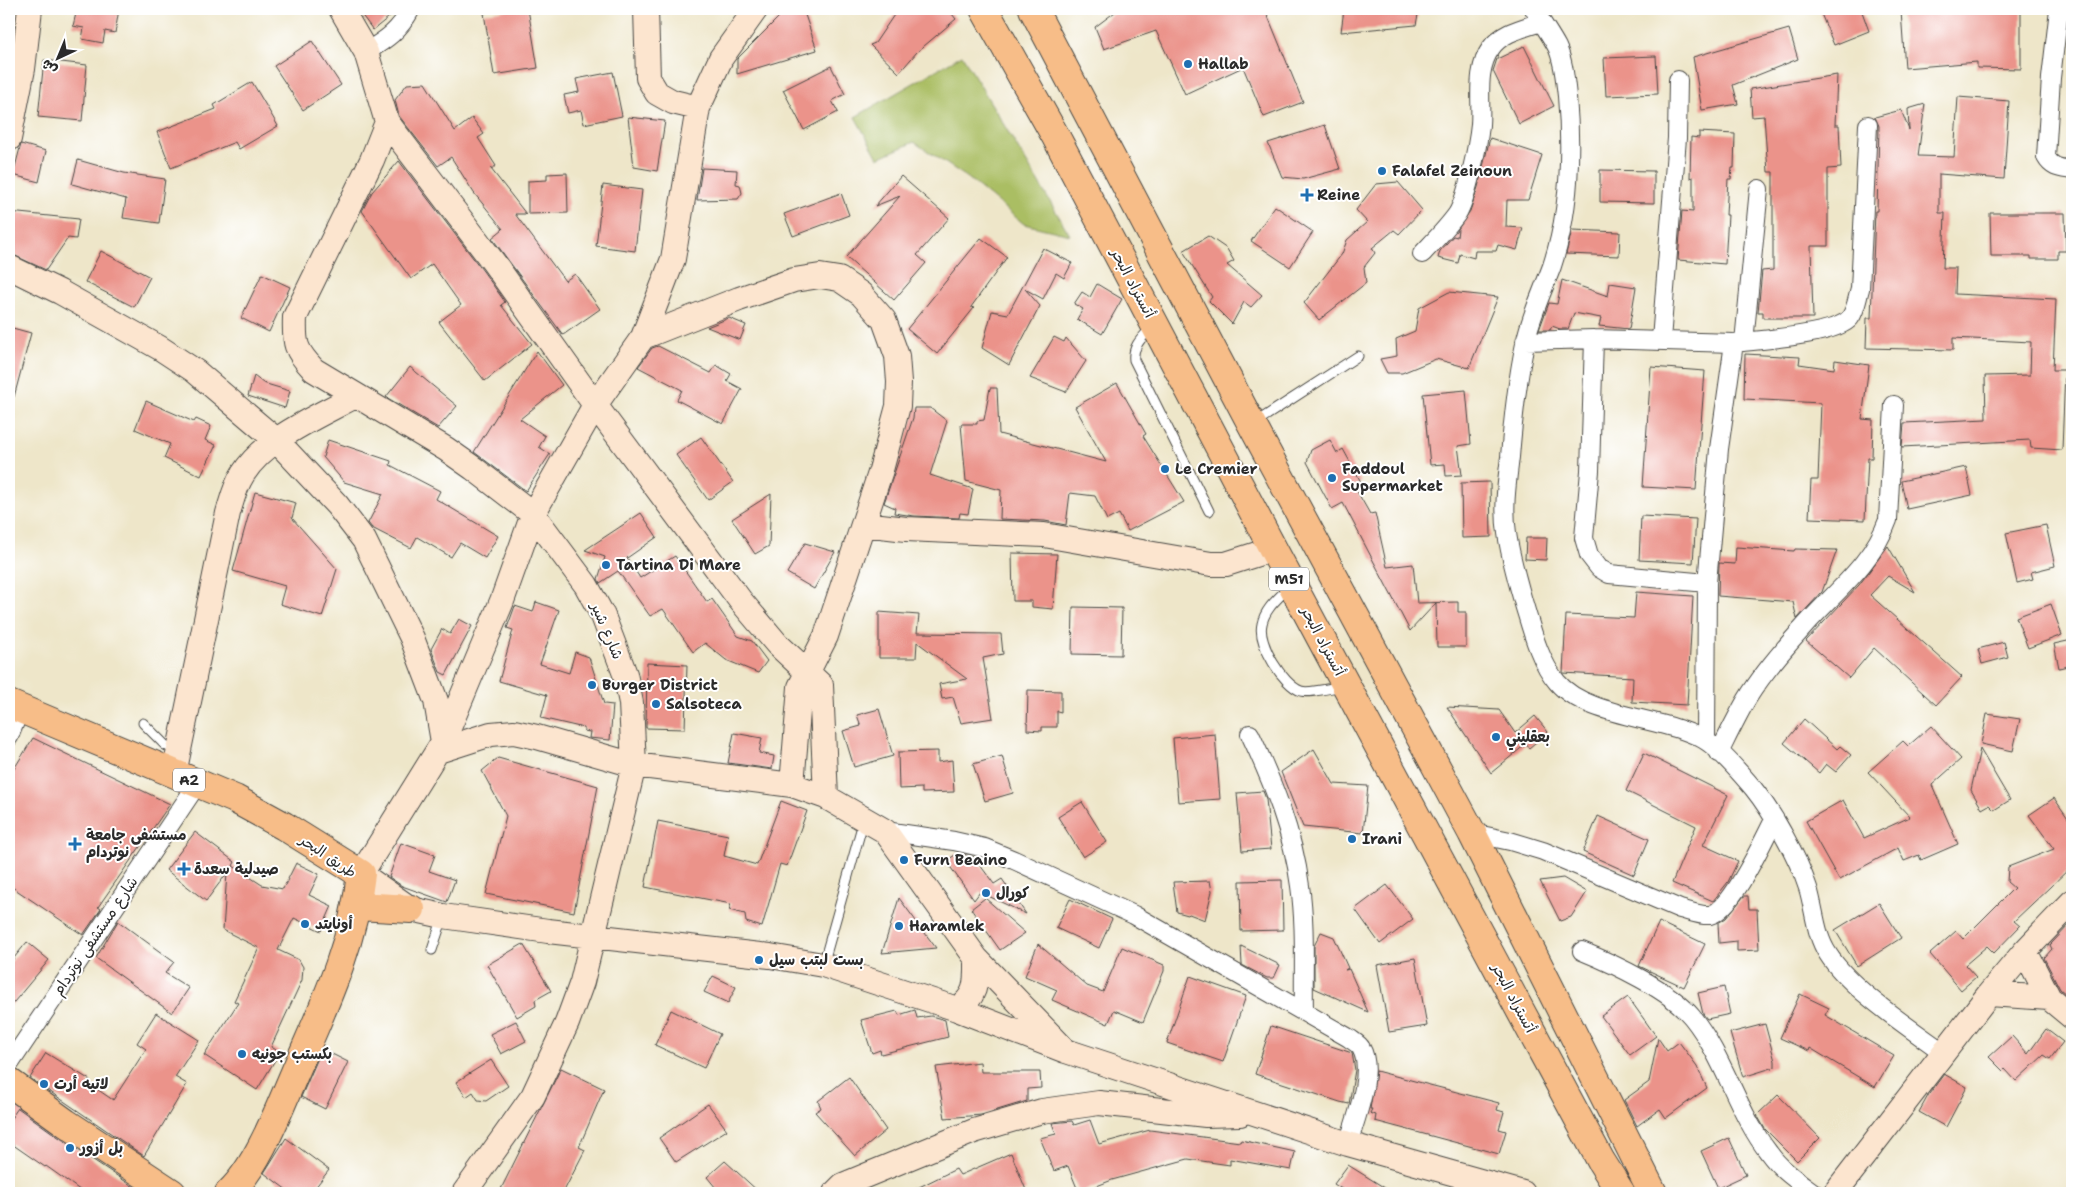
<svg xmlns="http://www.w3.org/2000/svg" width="2081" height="1202" viewBox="0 0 2081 1202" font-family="'Shantell Sans','Playpen Sans Arabic',sans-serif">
<rect width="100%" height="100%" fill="#fff"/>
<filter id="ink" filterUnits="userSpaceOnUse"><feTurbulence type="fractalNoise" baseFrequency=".02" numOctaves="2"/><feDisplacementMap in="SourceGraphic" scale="10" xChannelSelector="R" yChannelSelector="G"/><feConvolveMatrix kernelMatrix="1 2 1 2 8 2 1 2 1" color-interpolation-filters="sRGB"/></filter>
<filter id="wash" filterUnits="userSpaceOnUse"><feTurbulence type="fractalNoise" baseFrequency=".0096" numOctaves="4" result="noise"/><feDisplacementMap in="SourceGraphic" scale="20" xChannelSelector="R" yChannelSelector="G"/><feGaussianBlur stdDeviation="1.12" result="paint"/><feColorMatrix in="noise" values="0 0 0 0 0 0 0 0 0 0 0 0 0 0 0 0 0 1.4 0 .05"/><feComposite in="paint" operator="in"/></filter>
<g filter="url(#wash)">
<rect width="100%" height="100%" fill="#eee6c9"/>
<path fill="#aabe63" stroke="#6a7447" d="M962 55 1070 235 1024 224 968 178 914 142 878 158 855 117Z"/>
<g id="blocks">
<path fill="#eb938a" d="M77 9H119L115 33 105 31 103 43 82 39 84 28 73 26Z
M357 9H399L373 30Z
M513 9H528L538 68 494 75 484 13Z
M787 9H803L817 50 737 74V59Z
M898 9H948L956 19 917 52 899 73 870 45 875 43Z
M1119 9H1265L1303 102 1264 117 1243 67 1185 94 1156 31 1104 49 1095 27Z
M1344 9H1419L1416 25 1341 32Z
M1819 9H1861L1869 31 1834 45Z
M1932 9H2021V69L1977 68V62L1905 68 1901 11Z
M1789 29 1798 59 1733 85 1738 104 1702 110 1693 57Z
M312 41 341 85 303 110 274 66Z
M1524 46 1554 106 1519 124 1493 71 1497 59Z
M1656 56 1658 94 1606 96 1604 58Z
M44 60 87 65 82 121 38 117Z
M831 66 845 94 832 101 838 112 804 130 783 90Z
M613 72 622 116 584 124 581 110 568 113 564 95 579 92 576 79Z
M1837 75 1835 125H1839L1841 168 1828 169V246H1811L1813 318H1763V312H1758L1762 271 1773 270V172H1768L1764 116 1752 117 1750 89Z
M252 82 278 126 239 149 235 142 171 168 157 132 216 109 214 105Z
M425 83 455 131 472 118 484 134 478 138 496 166 491 169 526 214H515L565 281 575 274 600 309 563 335 492 238 503 229 474 193 451 157 438 166 399 116 395 100 407 84Z
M1958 97 2009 101 2004 179 1939 174V213H1945L1943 268H1956L1955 294 2056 299 2053 370H2065L2062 450 2031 448 2030 440 1902 447 1904 423 1986 419 1985 376 2030 375 2031 342 1953 338V350L1866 348 1867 318H1871L1875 211H1877L1879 126 1875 117 1901 110 1909 130 1908 109 1925 104 1918 156 1954 157Z
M628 117 665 121 657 171 634 167Z
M1325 125 1340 169 1303 179 1282 177 1268 143Z
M1699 132 1735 134 1734 168H1732L1731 179H1728L1726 215H1728L1725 264 1678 260 1682 211 1693 212V177L1690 178 1691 137 1699 138Z
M1490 138 1542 155 1528 200H1507L1506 227 1523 228 1517 250 1498 245 1496 251H1475L1474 258 1460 254 1458 263 1438 258 1440 251 1453 236 1457 237 1458 229 1470 211 1478 187Z
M21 144 46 151 39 182 13 175Z
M78 160 124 173 165 179 159 223 123 218 126 199 72 184Z
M399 161 483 271 505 302 501 305 532 344 485 381 439 322 461 305 432 264 411 279 362 211 372 192Z
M702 168 737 170 736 184 740 185 742 193 738 199 697 200Z
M1600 170 1654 171V203L1600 202Z
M567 173 568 213 528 214V181L547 180V174Z
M901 176 949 218 917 255 926 263 894 300 846 257 900 196 875 206Z
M1398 182 1422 210 1399 234 1394 230 1372 248 1375 253 1364 267 1366 283 1319 320 1304 303 1342 254 1347 240 1367 222 1356 210 1376 184Z
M603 185 642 190 635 251 596 246Z
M841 193 849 215 793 236 784 214Z
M1275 206 1313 232 1290 267 1251 241Z
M9 212 79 219 76 239 68 238 46 270 9 253Z
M1990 213H2065L2066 251H2058V259H2031V256H1991Z
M1572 230 1620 232 1619 256 1566 254Z
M1208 236 1227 249 1234 261 1227 265 1262 295 1251 307 1244 302 1232 324 1209 301 1212 297 1183 251Z
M981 238 1007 257 971 307 974 308 937 354 907 329Z
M1043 248 1072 263 1064 278 1056 273 1043 299 1025 289 1040 306 1009 365 982 348 992 311 1008 314Z
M101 251 150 277 134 307 85 282Z
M262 274 290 287 269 332 241 318Z
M1562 280 1608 296 1610 283 1636 287 1629 329 1599 326 1601 318 1574 313 1568 329H1560L1552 326 1550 330H1539L1549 303 1557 304Z
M1097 284 1122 299 1102 334 1077 319 1083 309 1074 304 1082 292 1090 297Z
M1449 292 1498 297 1469 368 1436 359 1402 373H1387L1380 359 1397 356 1396 339 1415 331 1419 308Z
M729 318 746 325 740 340 707 327Z
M9 327 31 333 14 397 9 396Z
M1054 337 1064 342 1066 338 1086 361 1066 392 1030 378Z
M658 346 711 373 716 365 731 374 727 381 742 389 723 424 677 400 682 390 638 367 652 348Z
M537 351 562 385 520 419 545 436 539 447 550 454 526 491 474 452Z
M1745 354 1800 357 1799 364 1834 369 1835 360 1869 365 1862 419 1873 420 1872 458H1868L1865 520 1809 518 1811 480H1818L1821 403 1744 399Z
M410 367 457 406 438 428 386 397Z
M1651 367 1705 371 1696 490 1643 487Z
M254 376 263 383 290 391 285 408 248 396Z
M1117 383 1146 434 1143 436 1184 502 1128 531 1119 514 1107 520 1095 496 1070 493 1066 525 1045 521 1000 519 1001 490 966 481 961 424H977V421L984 420 990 388H997L999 434 1106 462 1075 407Z
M1466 390 1471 444 1458 446 1462 475 1446 476 1445 464 1430 465 1423 394Z
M146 401 194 422 196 419 211 426 205 440 216 445 201 476 164 458 170 444 135 429Z
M914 408H930L947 421 930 475 973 489 968 514 960 513 959 518 914 516 894 513 895 508 884 503 913 418Z
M701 437 733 482 708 500 676 455Z
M328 440 391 461 390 465 440 491 436 499 498 536 485 558 460 543 451 557 417 537 411 548 372 528 368 523 383 494 344 482 323 457Z
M1330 440 1337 453 1343 449 1361 482 1354 486 1370 514 1375 513 1387 567 1413 564 1417 603 1458 602V612H1466V647H1437L1436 603 1410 631 1343 503 1332 509 1307 462 1311 450Z
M1966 467 1972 495 1907 509 1901 481Z
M1490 482 1491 537 1462 538 1461 483Z
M255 492 296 503 292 518 337 569 322 617 280 604 285 586 233 571Z
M771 494 769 546 755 554 732 519Z
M641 513 657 537 627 558 640 578 675 556 707 602 712 599 738 636 752 641 767 661 758 673 726 660 705 643 693 652 663 609 650 616 618 571 600 583 598 579 605 557 585 550Z
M1641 516 1696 519 1693 563 1639 560Z
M2046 525 2055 566 2031 572 2033 579 2017 583 2006 533Z
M1526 538H1547L1546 560 1525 559Z
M805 543 835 552 814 589 787 573Z
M1888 546 1915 592 1888 576 1870 595 1962 677 1936 705 1874 648 1849 678 1806 641 1859 585Z
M1736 547 1794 551 1795 549 1837 550 1822 592 1797 619 1793 602 1718 596 1719 563 1735 564Z
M1012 553 1057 554 1053 609 1032 607V601H1013Z
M1636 592 1693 596 1687 705 1632 702 1633 677 1563 673 1566 615 1634 618Z
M536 602 559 610 540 664 569 673 575 652 589 657 604 704 613 705 610 740 589 738 590 732 584 731V728L541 718 547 695 499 681 513 630 507 628 515 606 533 612Z
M2051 604 2062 635 2028 648 2016 617Z
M1073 607 1122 608 1121 655 1072 654Z
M879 612 919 615 917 633 1001 634 1003 654 983 658 993 718 961 723 953 697 942 699 939 684 967 679 917 642 916 658H879Z
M459 619 472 626 446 675 440 672 431 649 442 629 450 634Z
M2072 640V665L2059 668 2054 644Z
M2004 642 2008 657 1982 664 1978 649Z
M647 663 687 665 685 729 646 728Z
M1028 690 1061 691V712L1057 711V727H1042V731L1027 730Z
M1447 707 1499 710 1515 733 1535 716 1548 732 1529 748 1526 744 1491 773Z
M879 709 893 756 854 767 843 731 861 726 857 715Z
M1987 714 2020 719 2013 751 1981 744Z
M1804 719 1837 749 1840 746 1851 755 1836 772 1826 764 1819 773 1784 743Z
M1931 726 1961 759 1932 785 1958 844 1921 860 1919 855 1904 861 1898 848 1839 880 1806 821 1843 800 1864 838 1910 817 1868 772 1903 741 1908 746Z
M734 733 762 738 759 753 774 756 772 769 728 763Z
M1215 734 1220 799 1178 802 1173 738Z
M33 738 170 804 98 907 101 909 83 935 9 885V777Z
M1314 749 1334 784 1368 786 1363 833 1303 827 1281 772Z
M1980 749 2010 800 1994 810 1989 805 1982 809 1971 790Z
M938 751V762L952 760 954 792 922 793V788L899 789 898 752Z
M1644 753 1728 795 1703 845 1738 861 1728 882 1713 901 1672 883 1696 826 1626 791Z
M1002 756 1013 793 985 801 973 764Z
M498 758 598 786 574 912 486 894 506 816 482 771Z
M1263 791 1266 799 1271 849 1242 851 1237 793Z
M2054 798 2072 824V874L2069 869 2014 921 2020 926 1994 953 1987 946 1965 965 1976 977 1961 990 1930 954 1956 931 1963 939 2014 888 2007 882 2008 867 2054 849 2029 815Z
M781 801 807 811 787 866 780 864 762 927 746 922 745 914 729 910 731 904 645 887 658 821 728 835 724 856 757 865Z
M1082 802 1107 842 1083 857 1058 817Z
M1598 816 1649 839 1634 875 1583 852Z
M195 832 235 862 233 866 262 885 283 889 296 863 319 874 309 895 332 906 321 931 294 918 278 950 299 960 303 967 302 980 271 1047 280 1052 257 1090 204 1055 238 1003 234 1001 259 948 223 930 227 873 206 901 166 870Z
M401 843 435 855 429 871 455 880 447 902 402 886 389 877Z
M958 853 974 857 994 884 1002 879 1026 914 980 892 974 900 946 861Z
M1563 878 1587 892 1571 917 1560 921 1540 881Z
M1282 880 1283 930 1241 931 1240 881Z
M1210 881 1212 891 1205 920 1189 914 1188 915 1177 912 1173 882Z
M1387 885 1413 919 1380 944 1355 909Z
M1744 896H1748L1749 909H1757L1759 950 1737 951V941L1719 943 1718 923 1726 918Z
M899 898 936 948 882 953Z
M985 898 1025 933 1000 950 971 909Z
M1070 899 1112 919 1099 948 1056 928Z
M1879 903 1901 938 1857 966 1835 930Z
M118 921 174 962 165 973 189 988 172 1013 96 958Z
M1659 922 1705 944 1684 987 1639 966Z
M2072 922V990L2067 995 2060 989 2044 958 2052 949 2050 945Z
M1321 932 1334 937 1348 968 1345 970 1349 969 1368 1012 1314 988V946Z
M27 942 49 960 9 1008V964Z
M523 944 551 991 535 1000 536 1006 517 1017 487 965Z
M1038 944 1087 986 1103 992 1122 947 1164 965V971L1143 1022 1114 1010 1108 1024 1052 1000 1057 990 1025 976Z
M1241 946 1280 965 1274 978H1267L1242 965Z
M1415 958 1427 1026 1389 1032 1377 965Z
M713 976 736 987 728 1003 704 992Z
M1190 976 1246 996 1223 1062 1167 1043Z
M1724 987 1730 1014 1707 1019 1703 1014 1698 993Z
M1800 994 1829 1008 1825 1015 1894 1056 1875 1087 1810 1048 1809 1051 1780 1038Z
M1628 997 1656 1036 1630 1055 1601 1016Z
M671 1010 720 1034 704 1068 655 1045Z
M915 1010 917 1018 931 1016 945 1020 948 1037 881 1054 880 1050 872 1053 861 1020 897 1011 899 1015Z
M156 1013 199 1040 175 1077 187 1084 144 1156 30 1078 46 1053 90 1080 88 1083 113 1100 146 1049 137 1043Z
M516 1021 526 1041 501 1054 490 1034Z
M1765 1024 1775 1061V1067L1743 1077 1730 1033Z
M1271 1026 1352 1053 1355 1070 1349 1104 1340 1102 1255 1074Z
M2046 1029 2063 1042 2050 1059 2044 1055 2016 1081 2005 1069 2003 1071 1989 1057 2012 1036 2028 1054Z
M1658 1038 1667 1051 1679 1042 1697 1066 1707 1088 1666 1118 1660 1109 1637 1126 1624 1100 1649 1082Z
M322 1049 348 1062 325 1109 301 1097Z
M491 1060 508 1086 486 1101 478 1100 473 1092 466 1097 456 1082Z
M980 1062 981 1072H1040L1041 1088 1027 1089V1101L981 1115 945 1118 936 1067Z
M561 1068 604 1089 579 1147 585 1150 563 1193H499Z
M1376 1071 1499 1103 1497 1110 1504 1112 1499 1129 1506 1131 1499 1154 1375 1121 1376 1115 1370 1113 1372 1109H1370Z
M1944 1074 1967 1087 1946 1127 1919 1112 1929 1094Z
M849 1077 886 1130 855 1156 815 1112 821 1108 818 1101Z
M1778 1095 1820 1138 1797 1161 1765 1129 1757 1115Z
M708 1104 727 1130 676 1162 659 1138Z
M18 1108 57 1136 143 1193H84L46 1166 45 1167 9 1142V1121Z
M1090 1120 1099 1144 1150 1130 1240 1142 1241 1140 1295 1152 1291 1170 1230 1159V1165L1188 1159 1112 1180 1079 1193 1068 1166 1054 1171 1040 1138 1056 1134 1052 1123 1072 1121 1074 1125Z
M286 1138 329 1170 311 1193H291L264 1173Z
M1729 1138 1746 1175 1718 1188 1701 1151Z
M1011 1153 1026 1190 1018 1193H907L956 1169 960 1175Z
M725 1161 760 1193H720L707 1177Z
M1348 1165 1393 1193H1348L1334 1184Z"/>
</g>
</g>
<g filter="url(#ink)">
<use href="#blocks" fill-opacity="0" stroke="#484743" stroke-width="1"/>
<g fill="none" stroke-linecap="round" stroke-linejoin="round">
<g stroke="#484743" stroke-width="11">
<path id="lane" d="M1153 326C1144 336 1132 345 1134 360L1209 511
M1253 424 1358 356
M1289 587C1279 598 1265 608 1262 624 1257 643 1283 685 1301 691 1309 694 1334 687 1344 686
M143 723 165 745 177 751
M432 950 443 917
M823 965 864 819"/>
</g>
<g stroke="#484743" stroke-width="20">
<path id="street" d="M1534 9C1541 22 1550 34 1557 47 1564 62 1565 80 1567 96 1572 153 1570 211 1552 266 1543 291 1530 317 1525 344 1517 381 1513 419 1510 457 1507 482 1503 508 1507 533 1510 556 1517 579 1523 601 1531 627 1539 661 1557 682 1586 717 1663 717 1703 739 1718 747 1742 775 1753 788 1773 813 1798 857 1808 888 1815 911 1815 934 1828 954 1850 989 1910 1028 1944 1053
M2059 9 2051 78 2046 157C2052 168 2060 168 2072 170
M366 52C387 39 399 31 411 9
M1422 254C1434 241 1447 228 1457 214 1467 198 1478 145 1480 125 1482 100 1475 70 1491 48 1502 32 1524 28 1541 22
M1594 339 1590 471 1584 538 1589 555 1599 568 1609 574 1707 583
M1661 340 1677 138 1678 80
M1525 341 1594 339 1734 343 1719 449 1707 583 1706 741
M1744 342 1759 189
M1734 343C1757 340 1837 335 1850 318 1856 310 1857 299 1860 289L1868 125
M1250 734C1273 783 1293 832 1300 886 1306 927 1303 971 1304 1012
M9 737 20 709
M1719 753C1728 735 1737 716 1747 699 1762 674 1782 651 1801 630 1831 595 1872 565 1888 520L1894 405
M885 831 954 841 985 848 1014 860 1134 915 1349 1038C1353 1041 1359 1044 1361 1048 1375 1072 1355 1120 1348 1144
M1472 833 1510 841 1543 851 1680 909C1689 911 1700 916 1710 915 1732 910 1763 841 1774 820
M1582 951C1614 964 1670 990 1692 1017 1725 1058 1737 1112 1769 1153 1781 1170 1798 1181 1814 1193
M9 1065 198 783"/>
</g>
<g stroke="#484743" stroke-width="26">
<path id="secondary" d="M341 9 366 52 387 122 494 263 595 405 740 600 777 644 821 685 826 797
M646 9 648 78 657 93 673 102 698 108
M756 9 721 58 698 108 673 259 643 337 595 405 533 514 502 601 443 742 361 874 411 909 443 916 548 931 770 956 823 965 957 1009 1066 1051 1348 1144 1523 1193
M387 122 372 160 295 317C294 344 295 350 314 370L446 449 473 468 533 514 586 585 603 616 625 674 631 703 634 765 582 982 567 1023 533 1096 464 1193
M9 139 23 69 30 9
M9 267 60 292 160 348 195 371 276 440 337 505 364 540 412 638 436 701 443 742
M643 337 739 299 794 280 820 276 839 279 861 294 884 320 897 356 899 382 898 406 881 470 826 636 800 687 792 785
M864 524 906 529 1044 535 1211 564H1226L1273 549
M438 751 491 734 514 732 537 737 634 765 792 785 826 797 885 831 976 958 1061 1046
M174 774 228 513C232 500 235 486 243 474 265 438 319 416 355 396
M2025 951 2049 998 2072 1017
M1989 994 2049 998
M957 1009C978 996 976 981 976 958
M835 1193 843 1185 974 1131 1042 1111 1099 1103 1206 1115 1240 1114
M1835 1193 1989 994 2025 951 2072 902"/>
</g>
<g stroke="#484743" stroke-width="30">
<path id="primary" d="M9 704 235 799 284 826 361 874C353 947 322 1010 293 1077 278 1112 257 1167 229 1193
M357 906 411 909
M9 1082 66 1123 172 1193"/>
</g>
<g stroke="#484743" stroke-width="30">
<path id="highway" d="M984 9 1056 137 1273 549 1601 1161 1621 1193
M1033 9 1252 425 1472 833 1653 1193"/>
</g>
<use href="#lane" stroke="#fff" stroke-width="9"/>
<use href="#street" stroke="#fff" stroke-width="18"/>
<use href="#secondary" stroke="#fce5cf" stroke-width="24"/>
<use href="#primary" stroke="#f7bd88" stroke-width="28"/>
<use href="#highway" stroke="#f7bd88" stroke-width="28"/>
</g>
</g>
<g fill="#1f6fb2" stroke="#fff" stroke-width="2">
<circle cx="1188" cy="64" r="5"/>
<circle cx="1382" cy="171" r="5"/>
<path d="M1304.5 187.5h5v5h5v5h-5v5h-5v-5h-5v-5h5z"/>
<circle cx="1165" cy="469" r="5"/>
<circle cx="1332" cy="478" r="5"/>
<circle cx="606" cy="565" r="5"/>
<circle cx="592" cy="685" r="5"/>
<circle cx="656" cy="704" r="5"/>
<circle cx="1496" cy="737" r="5"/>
<circle cx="1352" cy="839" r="5"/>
<path d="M72.5 836.5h5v5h5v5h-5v5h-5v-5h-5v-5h5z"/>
<circle cx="904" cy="860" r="5"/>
<path d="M181.5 861.5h5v5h5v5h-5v5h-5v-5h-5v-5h5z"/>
<circle cx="986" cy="893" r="5"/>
<circle cx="305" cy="924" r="5"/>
<circle cx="899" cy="926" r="5"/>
<circle cx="759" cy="960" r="5"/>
<circle cx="242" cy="1054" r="5"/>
<circle cx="44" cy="1084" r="5"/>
<circle cx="70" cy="1148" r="5"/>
</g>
<g text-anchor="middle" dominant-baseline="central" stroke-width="4" stroke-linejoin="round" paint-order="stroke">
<g fill="#fff" stroke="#6b6b6b" stroke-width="1">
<rect x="1269" y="567.5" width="40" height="23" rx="4"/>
<rect x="173" y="768.5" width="32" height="23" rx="4"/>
</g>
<g font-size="14" font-weight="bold" fill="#2b2b2b">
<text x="1289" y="579">M51</text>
<text x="189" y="780">A2</text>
</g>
<g font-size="15" font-weight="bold" fill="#2b2b2b" stroke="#fff" text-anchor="start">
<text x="1198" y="64">Hallab</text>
<text x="1392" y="171">Falafel Zeinoun</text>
<text x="1317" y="195">Reine</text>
<text x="1175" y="469">Le Cremier</text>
<text x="1342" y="469">Faddoul<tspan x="1342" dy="17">Supermarket</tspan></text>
<text x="616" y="565">Tartina Di Mare</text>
<text x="602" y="685">Burger District</text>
<text x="666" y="704">Salsoteca</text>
<text x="1506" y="737">بعقليني</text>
<text x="86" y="835">مستشفى جامعة<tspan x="86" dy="17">نوتردام</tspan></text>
<text x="1362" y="839">Irani</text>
<text x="914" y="860">Furn Beaino</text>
<text x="194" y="869">صيدلية سعدة</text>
<text x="996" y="893">كورال</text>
<text x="315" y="924">أونايتد</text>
<text x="909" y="926">Haramlek</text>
<text x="769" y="960">بست لبتب سيل</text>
<text x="252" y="1054">بكستب جونيه</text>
<text x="54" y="1084">لاتيه أرت</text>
<text x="80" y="1148">بل أزور</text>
</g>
<g font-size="15" fill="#2b2b2b" stroke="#fff">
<text transform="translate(1133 283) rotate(62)">أتستراد البحر</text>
<text transform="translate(607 631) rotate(67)">شارع شير</text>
<text transform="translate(1323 641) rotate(62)">أتستراد البحر</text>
<text transform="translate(328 856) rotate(34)">طريق البحر</text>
<text transform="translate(95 936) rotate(-56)">شارع مستشفى نوتردام</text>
<text transform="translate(1514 998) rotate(62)">أتستراد البحر</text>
</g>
</g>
<rect width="2081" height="1202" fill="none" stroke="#fff" stroke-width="30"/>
<g transform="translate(58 58) rotate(224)" stroke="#ffffff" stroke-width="4" paint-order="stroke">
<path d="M0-4L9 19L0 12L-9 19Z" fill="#2b2b2b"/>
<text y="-8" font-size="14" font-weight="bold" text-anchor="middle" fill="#2b2b2b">ش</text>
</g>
</svg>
